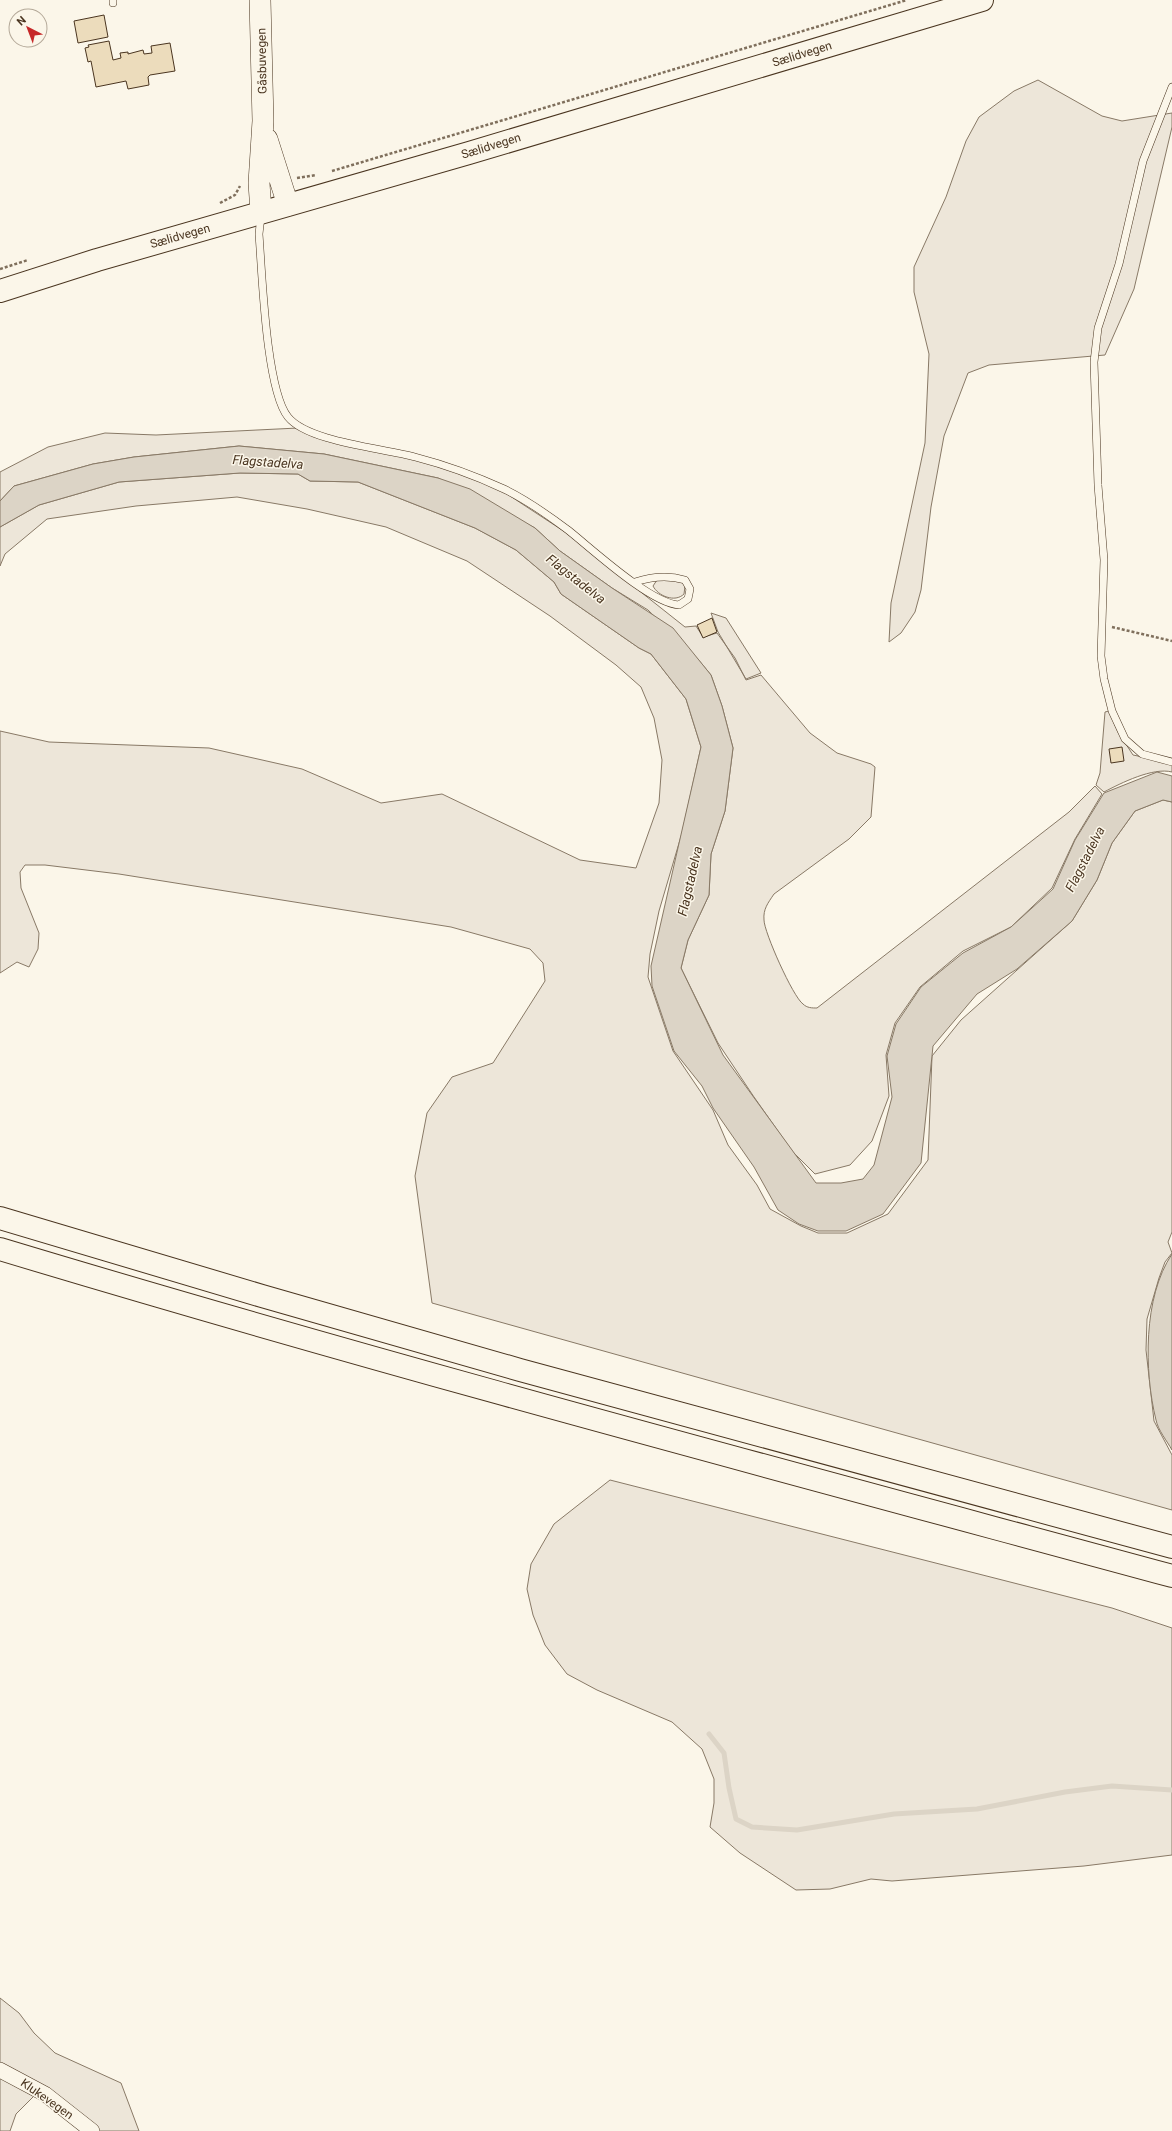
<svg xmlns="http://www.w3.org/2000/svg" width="1172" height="2131" viewBox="0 0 1172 2131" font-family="Roboto,sans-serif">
<rect width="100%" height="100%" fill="#fbf6e9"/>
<path fill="#ede6d9" stroke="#887966" d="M1038 80 1102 116 1122 121 1172 113V127L1134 289 1105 355 989 365 968 373 944 436 931 507 921 590 915 612 901 633 889 642 891 603 925 443 929 354 914 292V267L946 197 966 141 979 117 1014 91Z
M298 428 444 465 501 490 565 532 685 627 696 626 703 637 717 633 735 658 746 680 761 675 810 733 837 753 871 764 875 767 871 817 849 839 774 894C768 903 763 909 764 920 764 932 793 997 803 1004 807 1008 812 1008 817 1008L1069 812 1095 786 1102 794 1075 839 1052 888 1011 927 963 951 920 987 895 1023 886 1055 889 1096 872 1141 850 1165 815 1174 792 1151 754 1097 718 1043 681 968 688 940 709 895 711 854 725 811 733 748 722 706 711 675 697 658 648 610 612 588 560 551 535 528 438 478 324 454 239 446 134 457 93 464 14 486 0 501V472L48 447 105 433 156 435Z
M240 473 298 474 310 481 358 482 475 528 516 550 554 582 561 594 639 648 651 654 686 699 701 747 682 833 659 911 650 954 648 977 673 1051 713 1110 728 1145 757 1185 770 1209 801 1226 818 1233H847L888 1214 928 1160 932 1056 961 1020 1072 921 1097 880 1112 843 1135 811 1163 800 1172 802V1232L1168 1242 1172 1253 1165 1262 1159 1278 1147 1319 1146 1350 1154 1421 1172 1455V1510L432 1303 415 1176 427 1113 452 1077 493 1063 545 981 543 963 530 949 451 927 119 874 45 865H25L20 872 21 888 39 933 38 949 29 967 17 962 0 973V731L49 742 209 748 302 769 381 803 442 794 580 860 636 868 659 803 662 760 654 718 641 687 616 665 550 616 467 561 386 527 307 509 237 497 136 506 47 519 5 554 0 566V527L39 505 119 482Z
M682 579 685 586 684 594C675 603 658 596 653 586L657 580Z
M711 613 726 618 761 673 746 679 718 632Z
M1109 711 1118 732 1133 755 1172 763V772C1153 767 1121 783 1104 792L1096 785 1100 773 1105 712Z
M610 1480 1112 1608 1172 1628V1855L1084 1866 892 1881 871 1879 830 1889 796 1890 740 1853 710 1827 714 1803V1779L702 1749 672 1722 597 1690 567 1674 545 1645 533 1615 527 1589 531 1564 554 1524Z
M0 1998 19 2013 34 2033 55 2053 121 2083 139 2131H99L78 2114 0 2065Z
M0 2076 36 2094 16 2114 10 2131H0Z"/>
<path fill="#dcd4c6" stroke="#887966" d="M239 446 324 454 438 478 470 489 535 528 560 551 612 588 673 628 711 675 722 706 733 748 725 811 711 854 709 895 688 940 681 968 723 1055 816 1183H841L863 1179 874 1165 892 1097 887 1056 896 1024 921 987 963 953 1011 927 1053 889 1075 840 1104 793 1157 772 1172 776V802L1163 800 1135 811 1112 843 1097 880 1072 921 1017 969 977 994 933 1046 921 1163 883 1214 846 1231H818L799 1224 778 1210 754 1167 713 1108 702 1086 674 1051 652 986 651 966 701 747 686 699 651 654 639 648 561 594 554 582 516 550 475 528 358 482 310 481 298 474 240 473 119 482 39 505 0 527V501L14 486 93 464 134 457Z
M1172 1254V1450C1167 1441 1158 1430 1156 1420 1144 1371 1143 1297 1172 1254Z"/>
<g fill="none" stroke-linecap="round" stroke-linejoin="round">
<path stroke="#dcd4c6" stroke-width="5" d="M709 1734 724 1753 729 1788 736 1819 752 1827 797 1830 894 1814 977 1809 1065 1792 1112 1786 1172 1790"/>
</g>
<path fill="#ecdcbc" stroke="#4a3520" d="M104 15 108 37 78 43 74 21Z
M109 41 113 60 121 58 120 53 128 52V54L143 50 144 54 152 53 151 46 170 43 175 71 150 75 148 77 149 85 128 89 126 81 96 87 91 61 88 62 85 48 89 47 88 45Z
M712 618 717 632 703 638 697 625Z
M1122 747 1124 761 1111 763 1109 749Z"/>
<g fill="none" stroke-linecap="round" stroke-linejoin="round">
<g stroke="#4a3520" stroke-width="8">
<path id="lane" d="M113 3V0
M1172 87 1143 161 1119 264 1098 328 1094 362 1098 485 1104 560 1101 656 1104 679 1112 711 1125 739 1142 754 1172 762
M261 216 259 234C262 272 266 390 288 417 308 442 383 448 415 457 446 465 476 476 504 489 527 500 548 515 568 530 592 549 650 603 679 605L688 599 690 589 685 580C669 575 650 577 635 582"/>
</g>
<g stroke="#4a3520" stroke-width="16">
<path id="street" d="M0 2070 45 2094 92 2131"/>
</g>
<g stroke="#4a3520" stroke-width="22">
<path id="secondary" d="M260 0 263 121 259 183 261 212
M267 139 288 205"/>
</g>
<g stroke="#4a3520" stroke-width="24">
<path id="primary" d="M0 291 97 260 469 153 982 0"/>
</g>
<g stroke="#4a3520" stroke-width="24">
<path id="highway" d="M0 1218 262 1296 520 1370 1172 1547
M0 1249C388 1366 781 1470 1172 1576"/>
</g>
<path stroke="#7f6f5c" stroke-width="2.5" stroke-dasharray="3 2" stroke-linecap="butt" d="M332 171 907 0
M297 178 316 175
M220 203 235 195 240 186
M0 269 28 260
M1112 627 1172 641"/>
<use href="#lane" stroke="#fbf6e9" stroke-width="7"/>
<use href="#street" stroke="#fbf6e9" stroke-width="15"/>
<use href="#secondary" stroke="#fbf6e9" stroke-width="21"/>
<use href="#primary" stroke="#fbf6e9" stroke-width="22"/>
<use href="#highway" stroke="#fbf6e9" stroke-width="22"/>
</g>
<g text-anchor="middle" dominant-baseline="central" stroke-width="3" stroke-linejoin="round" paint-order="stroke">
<g font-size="12" fill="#4a3520" stroke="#fbf6e9">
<text transform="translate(802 54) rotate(-17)">Sælidvegen</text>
<text transform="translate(262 61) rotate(-91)">Gåsbuvegen</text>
<text transform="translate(491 146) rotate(-17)">Sælidvegen</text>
<text transform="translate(180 236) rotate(-16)">Sælidvegen</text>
<text transform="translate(47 2099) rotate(35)">Klukevegen</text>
</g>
<g font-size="13" font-style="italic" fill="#4a3520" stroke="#fbf6e9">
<text transform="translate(268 462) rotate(4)">Flagstadelva</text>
<text transform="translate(576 579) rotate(38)">Flagstadelva</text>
<text transform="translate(1085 859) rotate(-63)">Flagstadelva</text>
<text transform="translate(690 881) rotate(-77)">Flagstadelva</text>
</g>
</g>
<g transform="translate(28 28) rotate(318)"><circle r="19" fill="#fbf6e9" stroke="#b4a999"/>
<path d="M0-3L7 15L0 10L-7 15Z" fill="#c62828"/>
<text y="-6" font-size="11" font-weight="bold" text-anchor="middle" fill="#4a3520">N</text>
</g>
</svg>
